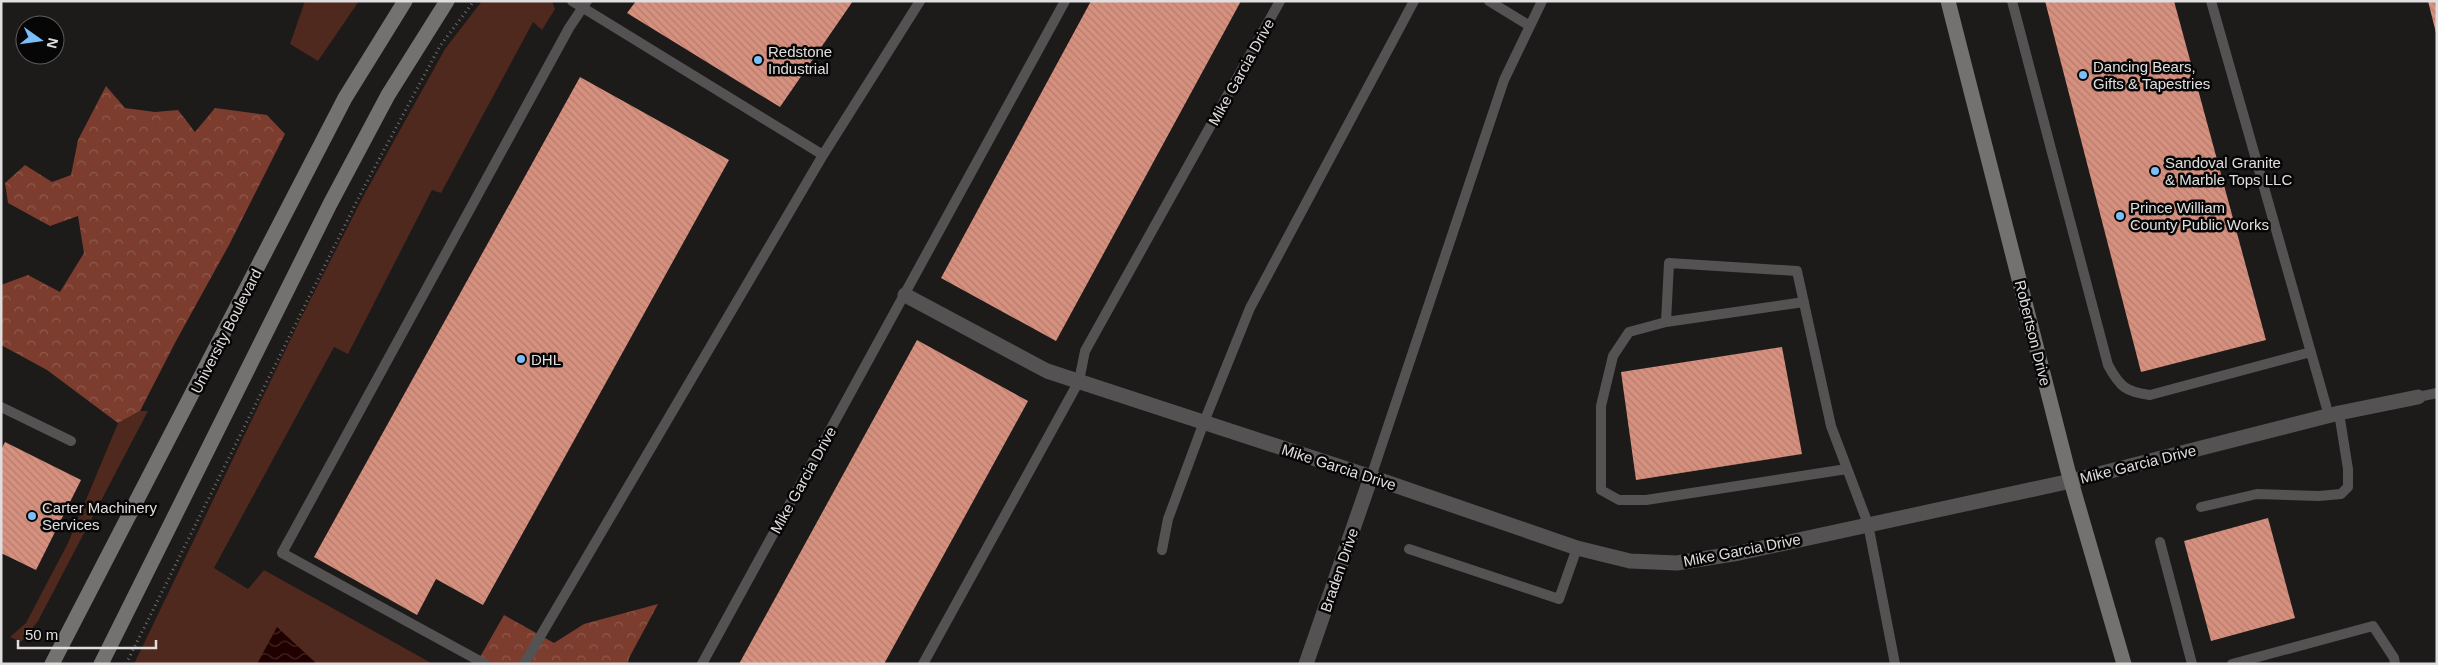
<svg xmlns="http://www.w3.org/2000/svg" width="2438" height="665" viewBox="0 0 2438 665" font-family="Helvetica,sans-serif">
<defs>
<pattern id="forest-crowns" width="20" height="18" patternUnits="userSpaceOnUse" patternTransform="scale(1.25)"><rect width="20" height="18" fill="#7c3d2e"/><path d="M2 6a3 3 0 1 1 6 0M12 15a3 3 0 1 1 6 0" fill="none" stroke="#8e594c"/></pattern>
<pattern id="water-waves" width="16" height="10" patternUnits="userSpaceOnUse" patternTransform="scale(1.25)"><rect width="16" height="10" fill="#210000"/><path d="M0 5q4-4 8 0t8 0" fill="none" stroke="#412525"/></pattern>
<pattern id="building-back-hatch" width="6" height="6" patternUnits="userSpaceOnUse" patternTransform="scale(1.25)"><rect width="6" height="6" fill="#d7907e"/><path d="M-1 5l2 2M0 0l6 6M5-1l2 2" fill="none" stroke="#b27d6f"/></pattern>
</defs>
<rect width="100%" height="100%" fill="#1d1a1a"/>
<path fill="#4f281e" d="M305 1H359L318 61 290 44Z
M482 1H552L555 9 542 30 533 22 441 193 432 190 348 354 334 347 214 568 248 589 264 570 433 664H134L298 324 365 193 445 49Z
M140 411H148L38 621 21 642 10 637 26 623 68 543 118 423Z"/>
<path fill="url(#forest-crowns)" d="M106 86 125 108 155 112 178 110 195 132 215 108 267 115 285 134 229 245 176 341 140 411 118 423 47 370 1 345V285L28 275 60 292 84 253 78 216 50 226 8 203 5 183 25 165 52 182 71 175 78 140Z
M658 604 629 658 628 664H476L504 615 554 643 584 624Z"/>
<path fill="url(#water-waves)" d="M277 627 317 664H257Z"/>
<path fill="url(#building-back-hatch)" d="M636 1H853L780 107 627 13Z
M1091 1H1241L1056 341 941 278Z
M2045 1H2174L2266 340 2141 372Z
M2428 1H2437V33H2436Z
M580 77 729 160 483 605 436 579 417 615 314 557Z
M917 340 1028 401 884 664H739Z
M1782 347 1802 454 1636 480 1621 372Z
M5 442 81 480 36 570 1 553V450Z
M2268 518 2295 618 2211 641 2184 541Z"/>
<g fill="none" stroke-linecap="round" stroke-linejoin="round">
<path stroke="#726f6f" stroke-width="3" stroke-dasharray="1 4" stroke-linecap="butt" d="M126 664 362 191 440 46 474 1"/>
<path stroke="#545252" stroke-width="10" d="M1489 1 1530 26
M2012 1 2108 365C2120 387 2126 392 2150 395L2311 352
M2211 1 2329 416
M823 155 920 1
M1804 302 1666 322 1669 263 1797 271 1831 426 1868 524 1895 664
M1666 322 1629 332 1613 356 1601 406V490L1619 500H1646L1847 469
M2418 397 2437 393
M1 407 71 441
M1371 477 1504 80 1542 1
M2201 507 2257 494 2319 496 2341 494 2348 487V469L2339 413
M2160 542 2192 664
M1409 549 1559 599 1577 548
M1162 550 1168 519 1204 422 1250 308 1414 1
M485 664 282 553 569 28 587 1
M524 664 823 155 572 1
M702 664 1065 1
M923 664 1079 381 1085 351 1280 1
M2232 664 2373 626 2394 658 2395 664"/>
<path stroke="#545252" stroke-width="15" d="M905 295 1047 371 1371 477 1577 548 1630 561 1677 563 1739 553 2071 481 2339 413 2418 397
M1306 664 1371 477"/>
<path stroke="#747171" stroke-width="15" d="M1948 1 2068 471 2124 664
M52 664 345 98 405 1
M101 664 330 204 388 95 447 1"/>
</g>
<g fill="#7abff8" stroke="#070606" stroke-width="2">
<circle cx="758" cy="60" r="5"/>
<circle cx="2083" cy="75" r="5"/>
<circle cx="2155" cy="171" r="5"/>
<circle cx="2120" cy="216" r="5"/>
<circle cx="521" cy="359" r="5"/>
<circle cx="32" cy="516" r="5"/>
</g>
<g text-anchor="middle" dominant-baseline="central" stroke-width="5" stroke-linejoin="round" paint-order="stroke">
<g font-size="15" fill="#e0dede" stroke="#070606" text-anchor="start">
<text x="768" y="51">Redstone<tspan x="768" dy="17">Industrial</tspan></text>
<text x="2093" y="66">Dancing Bears,<tspan x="2093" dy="17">Gifts &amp; Tapestries</tspan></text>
<text x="2165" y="162">Sandoval Granite<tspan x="2165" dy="17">&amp; Marble Tops LLC</tspan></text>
<text x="2130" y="207">Prince William<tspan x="2130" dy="17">County Public Works</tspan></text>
<text x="531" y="359">DHL</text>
<text x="42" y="507">Carter Machinery<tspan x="42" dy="17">Services</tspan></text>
</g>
<g font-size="15" fill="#e0dede" stroke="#070606">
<text transform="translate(1241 72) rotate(-61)">Mike Garcia Drive</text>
<text transform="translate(226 331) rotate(-63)">University Boulevard</text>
<text transform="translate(2033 333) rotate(76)">Robertson Drive</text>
<text transform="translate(2138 464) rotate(-14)">Mike Garcia Drive</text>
<text transform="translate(1339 467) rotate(18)">Mike Garcia Drive</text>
<text transform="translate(803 480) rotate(-61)">Mike Garcia Drive</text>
<text transform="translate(1742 550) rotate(-11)">Mike Garcia Drive</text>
<text transform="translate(1339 570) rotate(-71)">Braden Drive</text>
</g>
</g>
<rect width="2438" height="665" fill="none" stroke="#e0dede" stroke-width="5"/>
<g transform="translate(40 40) rotate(104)"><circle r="24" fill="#070606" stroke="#5e5c5c"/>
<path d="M0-4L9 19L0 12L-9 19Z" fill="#7abff8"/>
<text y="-8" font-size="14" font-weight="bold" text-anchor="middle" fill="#e0dede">N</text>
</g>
<path d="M18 640v8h138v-8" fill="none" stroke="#e0dede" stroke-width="2.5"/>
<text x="25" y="640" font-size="15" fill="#e0dede" stroke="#070606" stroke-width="4" paint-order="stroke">50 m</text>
</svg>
